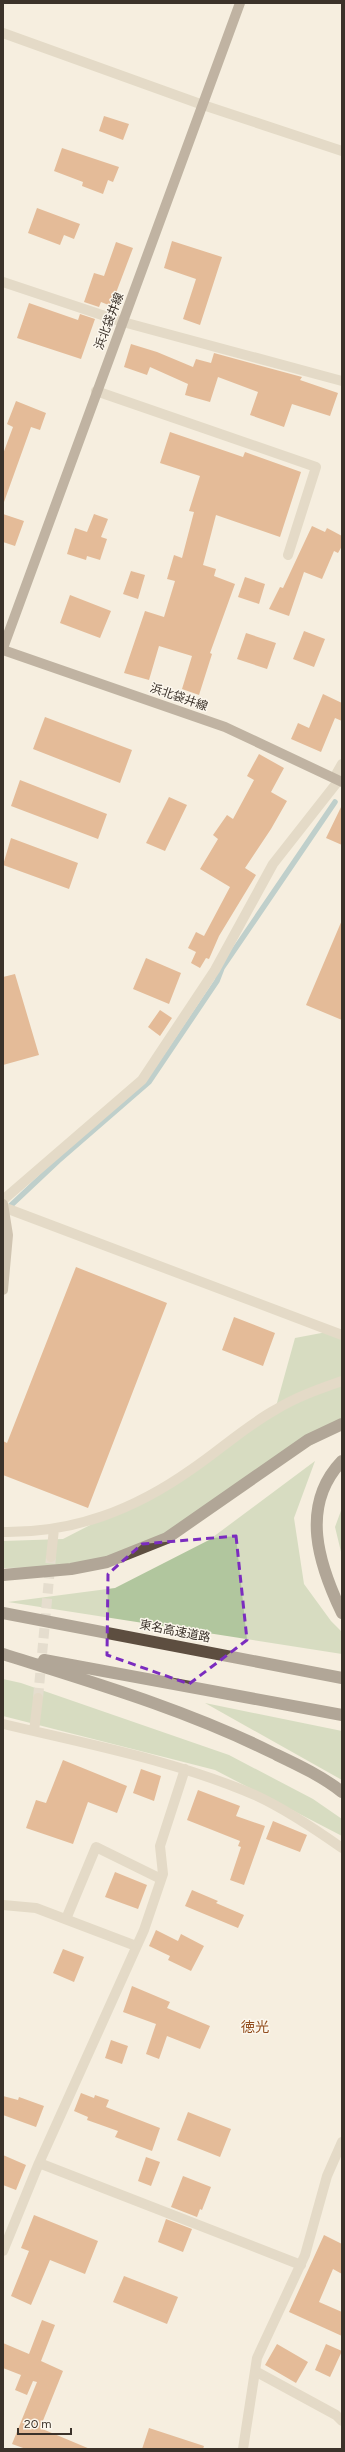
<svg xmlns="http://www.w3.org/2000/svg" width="345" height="2452" viewBox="0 0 345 2452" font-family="Figtree,'Noto Sans JP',sans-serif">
<rect width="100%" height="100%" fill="#f5eedf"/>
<path fill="#b1c69e" d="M332 1331 342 1334V1428L259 1474 153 1545 70 1567 3 1568V1541L63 1539 164 1487 275 1410 295 1338Z
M315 1461 294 1518 304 1584 331 1621 342 1632V1654L8 1602 115 1588 209 1540Z
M342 1508V1556L335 1527Z
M3 1679 21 1683 229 1755 313 1799 342 1819V1836L215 1770 3 1716Z
M205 1703 342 1731V1780Z"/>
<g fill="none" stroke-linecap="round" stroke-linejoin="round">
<path stroke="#7ca9b4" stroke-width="5.5" d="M7 1209 58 1161 149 1082 217 981 222 968 335 802"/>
</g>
<path fill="#ce7d44" d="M104 116 129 124 123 140 99 131Z
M62 148 119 167 113 182 108 180 103 194 82 186 83 182 54 171Z
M37 208 80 224 74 239 64 235 60 245 28 233Z
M172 241 222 257 200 325 183 319 196 279 164 268Z
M116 242 133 248 111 306 101 302 99 307 84 302 94 273 104 276Z
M29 303 78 320 80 314 95 319 81 359 17 338Z
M131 344 157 352 193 367 196 359 211 363 214 353 302 377 300 380 338 393 330 416 292 404 284 427 250 415 258 392 218 377 210 402 185 395 188 384 150 367 147 375 124 367Z
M16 401 46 413 40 430 31 427 4 502 3 454 13 427 7 424Z
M170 432 243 457 245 452 301 472 280 537 216 515 203 565 216 569 214 576 235 584 210 653 212 654 199 695 182 689 192 656 159 646 149 680 124 673 145 611 164 617 175 581 167 579 174 555 182 558 194 512 189 511 200 476 160 463Z
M3 514 24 521 15 546 3 542Z
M94 514 108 519 101 537 107 539 100 560 87 556 86 560 67 554 75 528 87 532Z
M312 526 325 532 327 528 342 536V546L338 553 334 551 322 579 304 572 289 616 269 609 280 587 283 588Z
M131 571 145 575 138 599 123 594Z
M245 577 265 584 259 604 238 597Z
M70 595 111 611 100 638 60 623Z
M304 631 325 639 314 667 293 659Z
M246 633 276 643 267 669 237 659Z
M323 694 342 703V721L335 718 321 752 291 739 298 723 309 728Z
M45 717 132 750 120 783 33 749Z
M259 754 284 768 271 792 287 801 271 829 245 868 256 875 219 936 209 959 206 958 200 968 191 963 196 952 188 948 196 932 204 936 230 887 200 869 218 839 213 835 227 815 233 819 254 780 247 776Z
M20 780 107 814 98 839 11 806Z
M169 797 187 805 165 851 146 843Z
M342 805V845L326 838Z
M11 838 78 863 69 889 3 865Z
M342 920V1020L306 1005Z
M146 958 181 973 169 1004 133 989Z
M15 974 39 1055 3 1065V977Z
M160 1010 172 1018 160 1036 148 1027Z
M76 1267 167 1303 88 1508 3 1475V1441L7 1443Z
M234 1317 275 1333 263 1366 222 1350Z
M63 1760 127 1786 117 1813 88 1802 73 1844 26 1828 36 1800 46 1803Z
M141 1769 161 1776 154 1801 133 1793Z
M198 1790 240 1806 236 1816 265 1826 244 1885 230 1880 241 1847 238 1846 240 1841 187 1820Z
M273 1821 307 1835 300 1852 266 1839Z
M115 1872 147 1885 138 1909 105 1897Z
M192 1890 218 1901 216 1903 244 1915 238 1928 185 1906Z
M156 1930 178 1941 181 1934 204 1946 191 1971 168 1960 170 1956 149 1946Z
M63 1949 84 1957 74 1982 53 1973Z
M132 1986 170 2002 167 2008 210 2026 200 2049 167 2036 159 2059 146 2054 156 2024 123 2012Z
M111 2040 128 2046 122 2064 105 2058Z
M81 2093 94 2098 95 2095 109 2100 106 2107 160 2128 152 2151 115 2137 118 2131 87 2120 88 2117 74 2111Z
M3 2096 18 2100 19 2097 44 2106 36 2127 3 2115Z
M188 2112 231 2129 220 2157 177 2140Z
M3 2155 26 2165 16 2190 3 2185Z
M146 2157 160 2162 151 2186 138 2181Z
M183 2176 211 2187 202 2210 200 2209 197 2217 171 2207Z
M34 2215 98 2241 85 2274 50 2260 31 2305 11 2296 29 2251 21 2248Z
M166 2219 192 2229 183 2252 158 2242Z
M324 2235 342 2244V2274L333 2269 319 2302 342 2312V2336L289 2312Z
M124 2276 178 2297 167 2324 113 2302Z
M42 2320 55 2325 41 2361 63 2371 40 2428 90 2449H26L12 2444 37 2382 33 2381 27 2395 15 2390 21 2375 3 2368V2343L29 2354Z
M277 2344 308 2362 296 2383 265 2365Z
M326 2344 342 2351 330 2377 315 2370Z
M149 2428 204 2446 203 2449H142Z"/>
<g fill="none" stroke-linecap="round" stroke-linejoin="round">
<path stroke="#d0c8bb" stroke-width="10" stroke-dasharray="10 5" stroke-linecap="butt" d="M38 1698 51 1557"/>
<path stroke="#cec1aa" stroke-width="10" d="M3 33 203 105 342 151
M3 282 123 322 342 381
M96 391 316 467 288 555
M334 778 342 764
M3 1200 142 1080 215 970 273 864 339 780
M3 1207 342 1335
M3 1532C74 1533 134 1510 192 1469 220 1450 246 1426 275 1410 296 1397 319 1389 342 1381
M51 1557 54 1529
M3 1724C88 1744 177 1761 257 1796 287 1810 315 1829 342 1848
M34 1731 38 1698
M3 1905 36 1908 136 1946
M66 1919 96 1847 161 1879
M39 2163 301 2265
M3 2251 39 2163 144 1930 163 1874 160 1846 185 1769
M255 2371 336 2415 342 2421
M243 2449 257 2358 305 2255 327 2176 342 2142"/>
<path stroke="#a3907b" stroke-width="10" d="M3 1204 8 1235 3 1290"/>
<path stroke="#7e6c5a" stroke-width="10" d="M3 648 240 3
M3 650 225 727 342 782"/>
<path stroke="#5d4e40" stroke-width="12" d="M342 1461C299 1506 319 1565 342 1613
M3 1575 71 1569 107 1562 167 1538 308 1440 342 1424
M3 1613 342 1678
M3 1654C95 1683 187 1710 273 1753 296 1764 322 1776 342 1792
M44 1660 342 1715"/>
</g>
<path d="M0 0H345V2452H0ZM236 1536 247 1640 189 1684 107 1655 108 1574 142 1544Z" fill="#f5eedf" fill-opacity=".55" fill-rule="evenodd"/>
<path fill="none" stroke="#7b2cbf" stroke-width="3" stroke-dasharray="8 5" stroke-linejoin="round" d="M236 1536 247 1640 189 1684 107 1655 108 1574 142 1544Z"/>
<g text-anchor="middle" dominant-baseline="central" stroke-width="3" stroke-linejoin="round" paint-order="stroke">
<g font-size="12" fill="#3b322a" stroke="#fcf7ed">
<text transform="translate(109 321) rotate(-69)">浜北袋井線</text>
<text transform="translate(179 697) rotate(19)">浜北袋井線</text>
<text transform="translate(175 1631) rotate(11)">東名高速道路</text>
</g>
<g font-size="14" fill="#914c1c" stroke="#fcf7ed">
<text x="255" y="2027">徳光</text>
</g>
</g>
<rect width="345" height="2452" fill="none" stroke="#3b322a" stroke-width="8"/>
<path d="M18 2428v6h53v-6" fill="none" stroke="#3b322a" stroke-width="2"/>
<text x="24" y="2428" font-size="12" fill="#3b322a" stroke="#fcf7ed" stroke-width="3" paint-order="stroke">20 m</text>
</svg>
